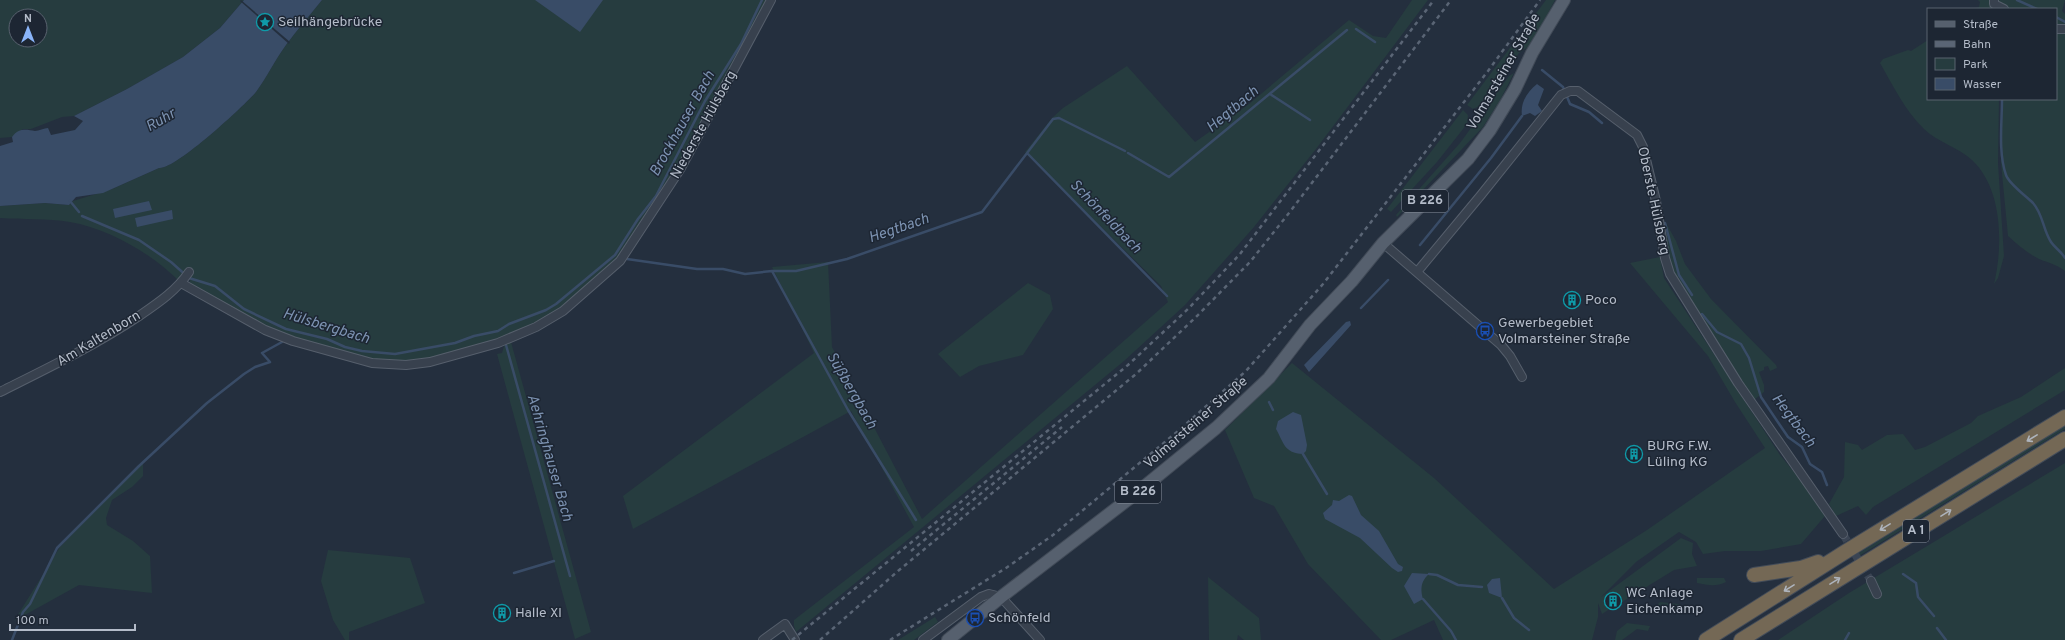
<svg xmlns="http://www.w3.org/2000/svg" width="2065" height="640" viewBox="0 0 2065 640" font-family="Overpass,sans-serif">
<rect width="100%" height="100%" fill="#242f3e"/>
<path fill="#263c3f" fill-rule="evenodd" d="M0 0H244L220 28 183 57 127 89 74 116 62 117 31 129H23L12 137 0 138ZM16 16H40V40H16Z
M322 0H771L681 168 606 275 536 327 430 362 372 363 293 341 186 288 191 279 188 278 181 283C154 255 110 229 70 222 47 218 23 220 0 218V206L45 203 69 205 73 201 112 189 159 168C175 170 244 106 256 92 267 77 275 60 286 45 297 30 310 15 322 0Z
M1412 0H1428L1316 149 1254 227 1185 305 1124 361 796 632 794 626V620L914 527 851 411 633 529 623 496 814 353 772 267 828 262 832 347 922 519 1168 302 1161 286 1025 152 1052 118 1063 108 1127 66 1195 142 1249 104 1349 20 1373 36 1386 38Z
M1546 0H1555L1531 45 1519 53 1482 105 1473 109 1467 105Z
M1978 0H1991L1993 9H1973L1979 7 1980 2Z
M1998 0H2065L2062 11 2065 14V27H2056V9H2007Z
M2056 30 2065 32V271C2056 264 2049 263 2039 259 2027 253 2018 245 2008 236L2001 163V99H2056Z
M1928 40V99H1999L1998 163 2004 256 1998 278 1994 284C2003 246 2003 189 1972 160 1958 147 1937 142 1924 129 1904 109 1894 87 1880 63L1883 59 1908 50 1911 51Z
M1514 73 1499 102 1483 127 1397 217 1396 215 1460 143 1509 76Z
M1463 110 1468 115 1467 124 1437 162 1391 212 1387 209Z
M1666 223 1676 241 1685 264 1711 299 1776 365 1777 368 1770 371 1768 366 1764 367V370L1759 372 1764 385V392L1754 400 1672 270 1663 224Z
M1660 257 1664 278 1780 455 1803 483 1825 516 1801 544 1761 551H1725L1703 554 1696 542 1679 532 1636 562 1601 597 1681 538 1693 543 1692 554 1697 566 1674 570 1622 602 1615 594 1606 601 1611 608 1602 614 1598 603V617L1592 640H1443L1434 620 1391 640H1381L1308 564 1274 506 1254 498 1225 430 1292 363 1434 478 1554 589 1647 530 1765 448 1735 402 1708 356 1630 263Z
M1028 283 1050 295 1053 309 1023 355 979 366 960 377 938 354Z
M511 342 591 632 575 639 497 354 502 353 504 346Z
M2065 368V390L1873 507 1866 515 1858 506 1836 516 1829 504 1844 477 1845 442 1858 445 1862 450 1887 435 1903 434 1915 450 1925 447 1971 423 1978 416 2021 397Z
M2065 425V429L1859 556 1857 554Z
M143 462V476L132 487 112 500 106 518 107 525 133 541 150 556 152 593 79 585 14 621 60 547Z
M2065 463V640H1778L1849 593Z
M328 550 410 558 425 603 349 632V640H345L333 620 321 581Z
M1208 577 1259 618 1261 640H1244L1238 635 1237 640H1209Z
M1697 578H1724L1726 582C1716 587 1708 585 1697 583Z
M1660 602 1679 604 1682 606 1679 609 1660 607 1658 604Z
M935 617 938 622 914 640H898Z
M1627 623 1650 626 1648 631 1637 629 1622 640H1615L1617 631Z"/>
<path fill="#394c67" d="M244 0H322C310 15 297 30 286 45 275 60 267 77 256 92 244 106 175 170 159 168L103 193 76 197 69 205 45 203 0 206V146L13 142 12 137C18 128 26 129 35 131 39 131 44 128 48 128L51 135 75 130 83 121 74 116 127 89 183 57 220 28Z
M535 0H603L580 32Z
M1537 84 1544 89 1538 105 1542 111 1535 116 1530 113 1522 116C1520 103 1527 92 1537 84Z
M149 201 152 210 115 218 113 209Z
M172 210 173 219 137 227 135 218Z
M1350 321 1351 325 1309 372 1304 365 1346 322Z
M1293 412 1301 415 1307 445 1306 451 1303 454C1284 453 1284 443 1276 429L1278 421Z
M1349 495 1352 496 1361 515 1379 531 1398 564 1403 567 1402 571 1398 572 1392 568 1360 538 1325 519 1323 513 1332 505 1333 500 1339 501Z
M1412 573 1429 574C1421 581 1420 589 1423 599L1414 604 1404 586Z
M1500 578 1502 598 1489 593 1487 585 1492 579Z"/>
<path fill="#242f3e" d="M241 0 290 42 289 44 240 1Z"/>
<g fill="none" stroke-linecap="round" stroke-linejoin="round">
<path stroke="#394c67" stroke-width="2.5" d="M2017 0 2037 9
M2056 17 2065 22
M1356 29 1375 42
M1542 70 1563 87 1570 104 1589 112 1602 123
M1270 94 1310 120
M2002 99C2002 123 1998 152 2006 175 2009 184 2026 196 2033 203 2043 214 2043 230 2051 242 2055 248 2061 251 2065 258
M1128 153 1169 177 1347 30
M1028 154 1167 296
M70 201 79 212
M82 216 139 240 171 262 189 278 215 286 244 309 286 329 327 339 345 347 362 351 395 354 455 343 474 336 498 331 509 324 546 310 556 304 615 255 638 219 656 196 705 101 741 44 762 0
M1665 223 1679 275 1692 295
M1420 245 1491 158 1522 116
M627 259 697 269H723L745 274 772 271H796L847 259 982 212 1053 119 1059 118 1125 151
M772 271 848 410 916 520
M1361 308 1388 280
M1702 314 1717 332 1741 344 1749 358 1761 397 1788 437 1802 447 1810 464 1822 472 1827 485
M506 345 570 576
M1269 402 1273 410
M1303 454 1327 494
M514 573 554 561
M1429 574 1437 575 1458 585 1482 587
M1903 574 1916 583 1918 597 1934 616
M1502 598 1514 618 1529 630
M1423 599 1451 631 1456 640
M1937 628 1946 640
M12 640 23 612 30 604 57 548 139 466 207 403 244 374 255 367 270 362 262 353 282 342
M1845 640 1849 633"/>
<path stroke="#3a4453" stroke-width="8" stroke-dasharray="8 4" stroke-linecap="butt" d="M1843 534 1871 581"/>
<g stroke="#565f6c" stroke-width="10">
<path id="minor" d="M1994 0V4L2004 9
M2056 29H2065
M1383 243 1501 345 1510 356 1522 377
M1417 272 1481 195 1561 95 1570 91H1578L1637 135 1643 147 1656 201 1665 258 1670 274 1738 383 1843 534
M181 283 265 330 293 341 372 363 406 365 430 362 498 343 536 327 563 311 620 261 681 168 771 0
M0 392C48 368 94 346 139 316 158 303 176 291 189 272
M1871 581 1877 594
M763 640 785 624 795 640
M923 640 981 597 989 594 1001 597 1040 640"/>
</g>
<g stroke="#414a57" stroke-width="14">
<path id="primary" d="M948 640 1001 597 1139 491 1216 428 1269 378 1310 325 1352 281 1383 243 1468 159 1490 130 1515 89 1532 53 1564 0"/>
</g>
<g stroke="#434c59" stroke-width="16">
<path id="motorway" d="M1754 575 1801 568 1818 562
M1706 640 1845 552 2065 417
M1741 640 2065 439"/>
</g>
<use href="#minor" stroke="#38414e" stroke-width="8"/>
<use href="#primary" stroke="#56606e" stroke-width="12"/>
<use href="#motorway" stroke="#746855" stroke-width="14"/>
<path stroke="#5a6575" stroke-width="2.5" stroke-dasharray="4 4" stroke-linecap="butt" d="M911 551 1062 427
M792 640 1128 365 1188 309 1240 254 1434 0
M820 640 898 571 1136 374 1196 317 1250 262 1289 213 1451 0
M890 640 1006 568 1053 535 1178 431 1246 371 1323 284 1488 71 1540 0"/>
</g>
<defs><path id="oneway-shaft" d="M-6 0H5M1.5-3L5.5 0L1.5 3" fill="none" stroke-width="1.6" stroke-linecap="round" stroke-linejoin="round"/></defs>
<g stroke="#aeb4bd">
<use href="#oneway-shaft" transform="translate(2032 438) rotate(149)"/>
<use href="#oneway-shaft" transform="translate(1946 513) rotate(-32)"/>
<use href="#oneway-shaft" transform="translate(1885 527) rotate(149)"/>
<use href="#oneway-shaft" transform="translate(1835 581) rotate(-32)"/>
<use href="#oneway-shaft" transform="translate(1789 588) rotate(148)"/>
</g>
<defs>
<g id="sight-ring" transform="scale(0.9)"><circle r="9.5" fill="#1d2633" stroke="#0f9aa8" stroke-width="1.5"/><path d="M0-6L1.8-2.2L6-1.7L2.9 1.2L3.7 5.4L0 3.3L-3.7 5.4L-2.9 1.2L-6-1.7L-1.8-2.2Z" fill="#0f9aa8"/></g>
<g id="building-ring" transform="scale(0.9)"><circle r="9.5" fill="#1d2633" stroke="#0f9aa8" stroke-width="1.5"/><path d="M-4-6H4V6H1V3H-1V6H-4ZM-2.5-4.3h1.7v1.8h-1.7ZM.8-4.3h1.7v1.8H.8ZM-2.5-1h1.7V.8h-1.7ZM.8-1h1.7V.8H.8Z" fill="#0f9aa8"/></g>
<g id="bus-ring" transform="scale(0.9)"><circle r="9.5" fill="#1d2633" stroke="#1a4fb4" stroke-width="1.5"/><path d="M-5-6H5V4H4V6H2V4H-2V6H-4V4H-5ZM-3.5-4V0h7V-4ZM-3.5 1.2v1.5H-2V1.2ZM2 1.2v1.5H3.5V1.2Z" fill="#1a4fb4"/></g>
</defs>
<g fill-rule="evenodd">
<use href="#sight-ring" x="265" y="22"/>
<use href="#building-ring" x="1572" y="300"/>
<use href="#bus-ring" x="1485" y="331"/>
<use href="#building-ring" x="1634" y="454"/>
<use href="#building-ring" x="1613" y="601"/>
<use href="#building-ring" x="502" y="613"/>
<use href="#bus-ring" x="975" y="618"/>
</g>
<g text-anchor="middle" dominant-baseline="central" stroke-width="3" stroke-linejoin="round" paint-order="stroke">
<g fill="#1d2633" stroke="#878f9c" stroke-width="1">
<rect x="1402" y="190" width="46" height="22" rx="3"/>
<rect x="1115" y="481" width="46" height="22" rx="3"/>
<rect x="1903" y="520" width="26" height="22" rx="3"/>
</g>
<g font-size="13" font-weight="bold" fill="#b4bcc9">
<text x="1425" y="201">B 226</text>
<text x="1138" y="492">B 226</text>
<text x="1916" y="531">A 1</text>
</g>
<g font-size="14" fill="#b4bcc9" stroke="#1d2633" text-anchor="start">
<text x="278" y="22">Seilhängebrücke</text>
<text x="1585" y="300">Poco</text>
<text x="1498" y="323">Gewerbegebiet<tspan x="1498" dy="16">Volmarsteiner Straße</tspan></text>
<text x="1647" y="446">BURG F.W.<tspan x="1647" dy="16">Lüling KG</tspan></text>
<text x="1626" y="593">WC Anlage<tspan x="1626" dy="16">Eichenkamp</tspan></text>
<text x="515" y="613">Halle XI</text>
<text x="988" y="618">Schönfeld</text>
</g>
<g font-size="14" fill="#b4bcc9" stroke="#1d2633">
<text transform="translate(1504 72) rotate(-60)">Volmarsteiner Straße</text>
<text transform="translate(704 125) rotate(-61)">Niederste Hülsberg</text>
<text transform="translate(1653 201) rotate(78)">Oberste Hülsberg</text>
<text transform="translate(99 339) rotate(-31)">Am Kaltenborn</text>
<text transform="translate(1196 423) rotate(-41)">Volmarsteiner Straße</text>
</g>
<g font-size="15" font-style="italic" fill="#7c92b1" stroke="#1d2633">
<text transform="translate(1233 110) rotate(-40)">Hegtbach</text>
<text transform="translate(161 121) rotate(-30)">Ruhr</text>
<text transform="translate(683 124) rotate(-61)">Brockhauser Bach</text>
<text transform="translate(1105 217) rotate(46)">Schönfeldbach</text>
<text transform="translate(899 229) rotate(-19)">Hegtbach</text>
<text transform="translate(326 327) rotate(17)">Hülsbergbach</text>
<text transform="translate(851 391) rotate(60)">Süßbergbach</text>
<text transform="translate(1793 421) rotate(53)">Hegtbach</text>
<text transform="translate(549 458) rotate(74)">Aehringhauser Bach</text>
</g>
</g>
<rect x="1927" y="8" width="130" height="92" fill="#1d2633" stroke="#59626f"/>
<rect x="1935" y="21" width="20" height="6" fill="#56606e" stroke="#59626f"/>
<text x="1963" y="28" font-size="12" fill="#b4bcc9">Straße</text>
<rect x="1935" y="41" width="20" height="6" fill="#5a6575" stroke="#59626f"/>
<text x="1963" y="48" font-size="12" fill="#b4bcc9">Bahn</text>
<rect x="1935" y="58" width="20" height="12" fill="#263c3f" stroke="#59626f"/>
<text x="1963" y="68" font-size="12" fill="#b4bcc9">Park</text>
<rect x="1935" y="78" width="20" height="12" fill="#394c67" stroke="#59626f"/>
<text x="1963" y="88" font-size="12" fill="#b4bcc9">Wasser</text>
<g transform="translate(28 28)"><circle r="19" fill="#1d2633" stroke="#59626f"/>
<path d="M0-3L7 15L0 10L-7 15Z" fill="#8ab4f8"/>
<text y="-6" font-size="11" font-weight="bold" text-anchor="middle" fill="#b4bcc9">N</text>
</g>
<path d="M10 624v6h125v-6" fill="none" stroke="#b4bcc9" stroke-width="2"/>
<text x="16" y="624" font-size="12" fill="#b4bcc9" stroke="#1d2633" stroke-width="3" paint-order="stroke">100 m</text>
</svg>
